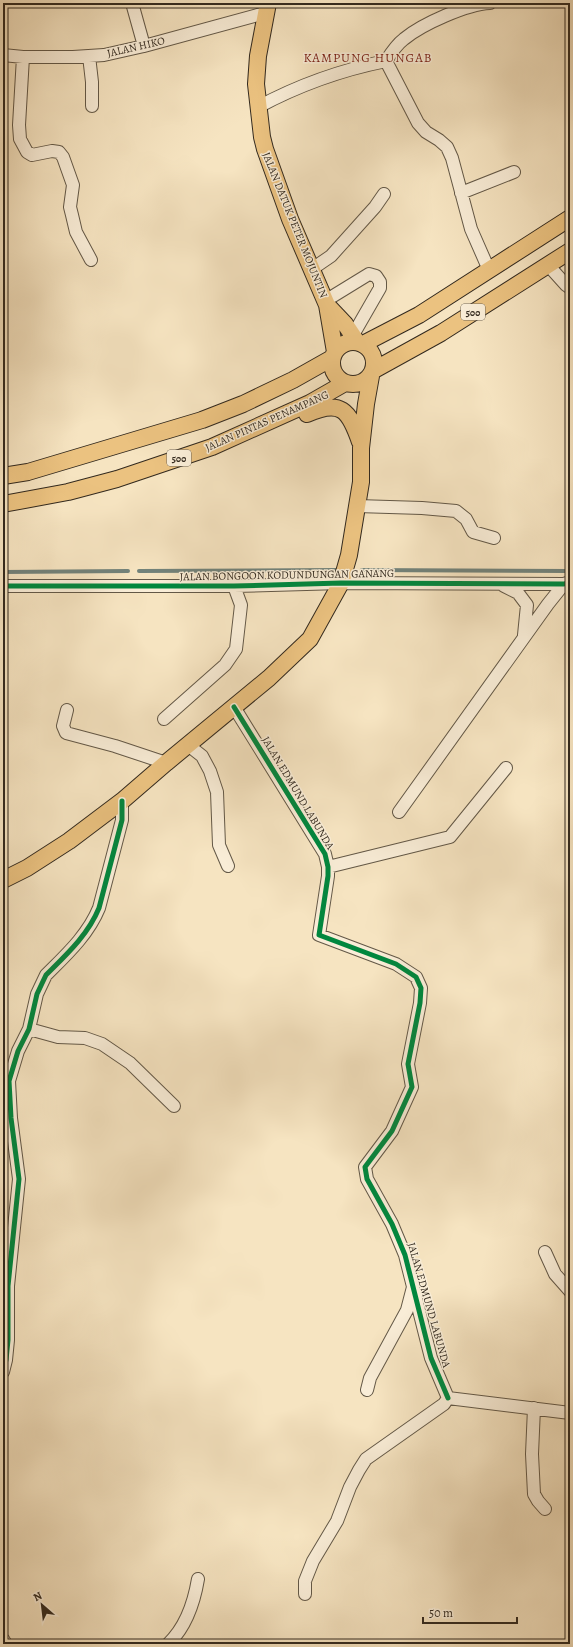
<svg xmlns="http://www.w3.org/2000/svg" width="573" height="1647" viewBox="0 0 573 1647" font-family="Alegreya,serif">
<rect width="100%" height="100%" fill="#f6e4c1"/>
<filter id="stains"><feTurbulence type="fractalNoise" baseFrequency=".005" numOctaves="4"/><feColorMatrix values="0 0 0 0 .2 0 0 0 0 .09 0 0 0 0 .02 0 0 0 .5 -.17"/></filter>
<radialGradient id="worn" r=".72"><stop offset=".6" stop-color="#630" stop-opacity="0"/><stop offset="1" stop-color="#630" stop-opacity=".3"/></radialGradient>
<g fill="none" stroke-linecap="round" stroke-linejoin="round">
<path stroke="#72827a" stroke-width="4" d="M362 570 570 571
M139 571 336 570
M3 572 128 571"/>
<g stroke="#635847" stroke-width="14">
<path id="minor" d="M132 3 144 46
M3 55 23 57H73L104 55 144 46 265 13
M89 56 92 82V106
M23 57 19 125 20 139 27 152 32 155 52 151 59 152 63 157 73 185 70 207 72 215 76 232 91 260
M258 107C299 85 341 70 386 61
M461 193 514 172
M548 265 566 285 570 288
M312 269 331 256 375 207 384 194
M489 270 471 229 452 158 447 147 439 140 426 132 418 123 386 61C391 53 396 45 404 39 422 24 467 4 490 3
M325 301 369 274 376 276 380 282V288L353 335
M357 506 422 508 456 511 466 519 473 532 494 538
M3 586H234L341 583 564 584 570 582
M504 586 518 593 527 605 524 635
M234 707 325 854 328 867V876L319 935 396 964 416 977 421 988 420 1003 408 1064 412 1087 392 1131 365 1167 367 1179 392 1224 405 1255 431 1358 448 1398
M67 710 63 726 66 733 115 746 166 763
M164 719 225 665 236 649 241 605 234 586
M188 745 202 756 210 771 217 792 219 845 228 866
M399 812 548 604 564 584
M328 867 450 837 506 768
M29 1029 58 1037 85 1038 102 1044 130 1063 174 1106
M545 1252 555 1274 570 1291
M3 1372 6 1360 8 1340V1286L19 1179 11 1118 9 1081 18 1051 29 1029 37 994 46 975C66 955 88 935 99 908L122 820V801
M367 1390 370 1378 407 1310 413 1287
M448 1398 570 1413
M534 1408 532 1454 534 1494 538 1501 545 1509
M305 1594V1581L313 1561 337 1521 350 1487 359 1470 366 1459 444 1404 448 1398
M3 1639 6 1644
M168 1644C186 1627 194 1603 198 1579"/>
</g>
<g stroke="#32291e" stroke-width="18">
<path id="major" d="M268 3 258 56 256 84 262 137 265 149 290 219 327 305 335 352
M327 305 345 324 357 342
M332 363a21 21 0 1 1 42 0a21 21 0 1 1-42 0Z
M363 344 419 315 570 218
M374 370 441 333 570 251
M307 414C341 399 349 410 360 442
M3 476 28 472 202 420 243 404 293 380 332 358
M3 504 68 492 117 479 212 447 310 403 345 383
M3 880 27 868 69 841 122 801 166 763 269 678 310 639 341 583 349 555 361 482V448L366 404 371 376"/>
</g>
<use href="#minor" stroke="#f9edd7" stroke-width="12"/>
<use href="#major" stroke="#ebc280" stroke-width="16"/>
<g stroke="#f9edd7" stroke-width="8">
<path id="cycleway" d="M3 586H234L341 583 564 584 570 582
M234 707 325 854 328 867V876L319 935 396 964 416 977 421 988 420 1003 408 1064 412 1087 392 1131 365 1167 367 1179 392 1224 405 1255 431 1358 448 1398
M3 1372 6 1360 8 1340V1286L19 1179 11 1118 9 1081 18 1051 29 1029 37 994 46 975C66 955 88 935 99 908L122 820V801"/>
</g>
<use href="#cycleway" stroke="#00873e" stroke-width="5"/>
</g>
<g text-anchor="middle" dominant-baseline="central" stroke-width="3" stroke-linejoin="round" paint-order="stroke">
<g fill="#f9edd7" stroke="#6e6456" stroke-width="1">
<rect x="461" y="304" width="24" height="16" rx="3"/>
<rect x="167" y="450" width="24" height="16" rx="3"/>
</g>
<g font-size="10" font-weight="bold" fill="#32291e">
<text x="473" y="312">500</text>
<text x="179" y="458">500</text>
</g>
<g font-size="11" fill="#32291e" stroke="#f9edd7">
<text transform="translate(136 47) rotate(-13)">JALAN HIKO</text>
<text transform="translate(295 225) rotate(68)">JALAN DATUK PETER MOJUNTIN</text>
<text transform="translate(267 421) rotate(-24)">JALAN PINTAS PENAMPANG</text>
<text transform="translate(287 575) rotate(-1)">JALAN BONGOON KODUNDUNGAN GANANG</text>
<text transform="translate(298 793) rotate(59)">JALAN EDMUND LABUNDA</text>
<text transform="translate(429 1305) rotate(74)">JALAN EDMUND LABUNDA</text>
</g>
<g font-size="13" letter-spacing="1" fill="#7a1f14" stroke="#f9edd7">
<text x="368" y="57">KAMPUNG HUNGAB</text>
</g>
</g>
<rect width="573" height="1647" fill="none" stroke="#f6e4c1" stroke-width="16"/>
<rect x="4" y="4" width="565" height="1639" fill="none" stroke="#32291e" stroke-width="2"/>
<rect x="8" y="8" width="557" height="1631" fill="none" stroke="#32291e"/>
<g transform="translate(42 1605) rotate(332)" stroke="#f9edd7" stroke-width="3" paint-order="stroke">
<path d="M0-3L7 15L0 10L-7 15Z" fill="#32291e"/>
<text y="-6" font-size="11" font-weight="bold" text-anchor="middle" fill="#32291e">N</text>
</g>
<path d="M423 1617v6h94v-6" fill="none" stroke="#32291e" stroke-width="2"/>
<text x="429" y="1617" font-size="12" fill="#32291e" stroke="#f9edd7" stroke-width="3" paint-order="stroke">50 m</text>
<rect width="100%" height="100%" filter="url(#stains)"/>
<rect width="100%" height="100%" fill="url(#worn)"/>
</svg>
